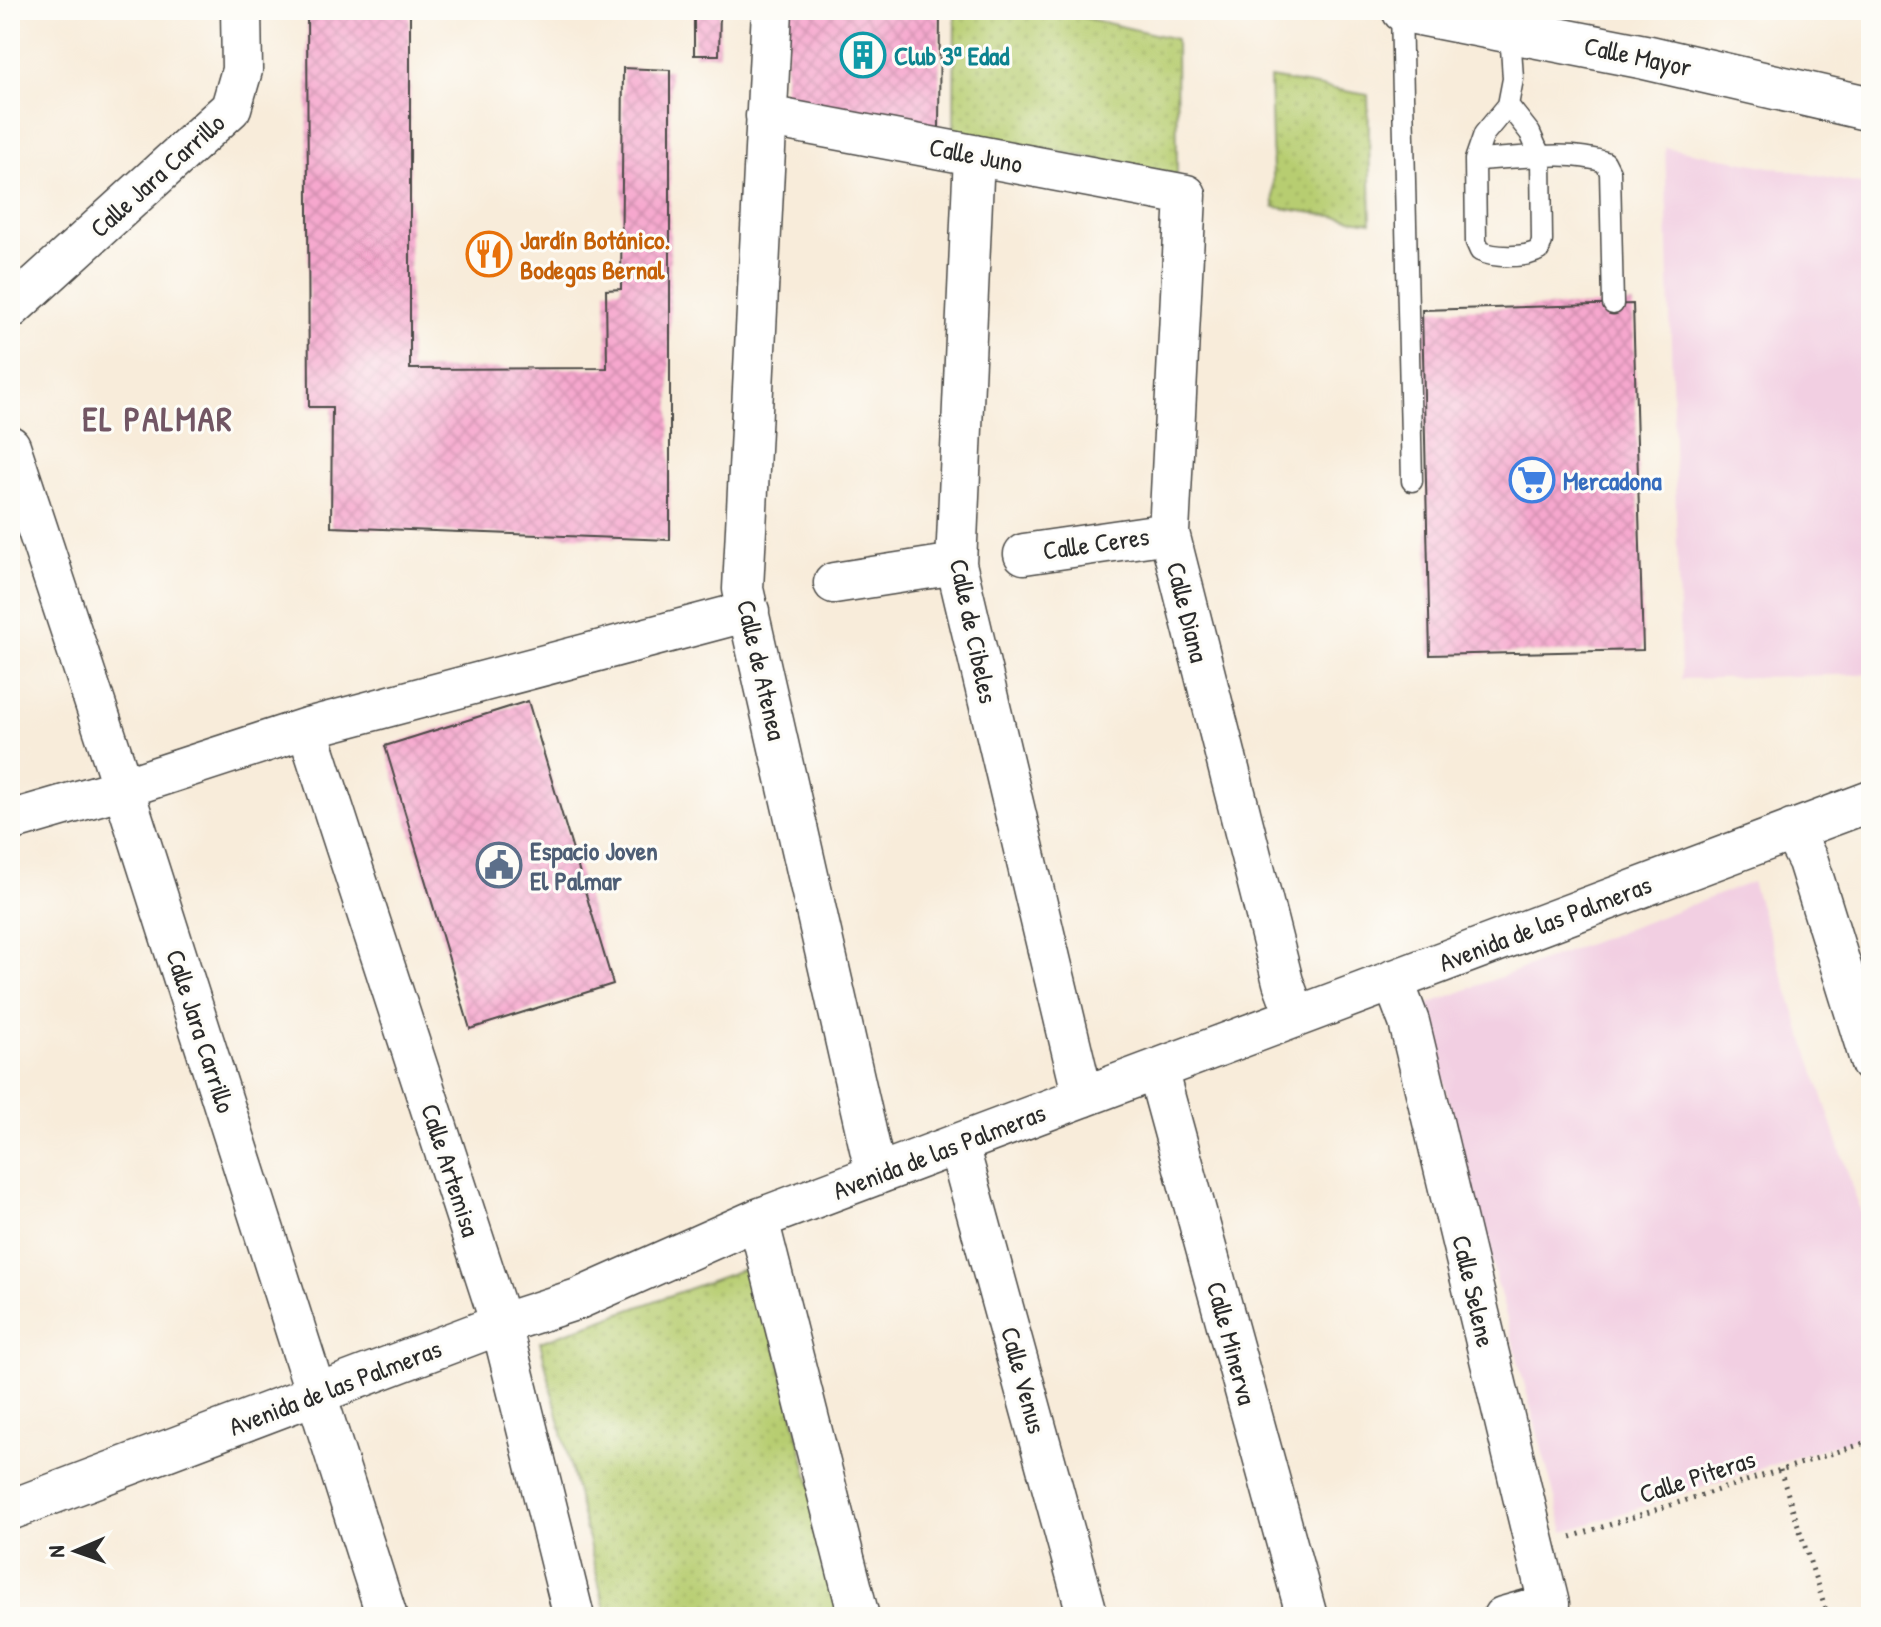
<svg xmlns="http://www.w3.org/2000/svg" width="1881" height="1627" viewBox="0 0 1881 1627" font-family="'Patrick Hand',sans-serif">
<defs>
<pattern id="green-dots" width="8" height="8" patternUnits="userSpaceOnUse" patternTransform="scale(2)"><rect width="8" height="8" fill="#b7cd71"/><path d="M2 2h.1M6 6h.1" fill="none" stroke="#9eb062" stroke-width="1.8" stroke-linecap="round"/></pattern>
<pattern id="building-cross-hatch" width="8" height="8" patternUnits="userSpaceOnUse" patternTransform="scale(2)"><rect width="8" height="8" fill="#f6a7ce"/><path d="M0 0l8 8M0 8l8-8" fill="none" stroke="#d390b1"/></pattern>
</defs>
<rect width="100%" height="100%" fill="#fdfcf7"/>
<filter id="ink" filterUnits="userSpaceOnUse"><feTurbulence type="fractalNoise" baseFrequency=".0125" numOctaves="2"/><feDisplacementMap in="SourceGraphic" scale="16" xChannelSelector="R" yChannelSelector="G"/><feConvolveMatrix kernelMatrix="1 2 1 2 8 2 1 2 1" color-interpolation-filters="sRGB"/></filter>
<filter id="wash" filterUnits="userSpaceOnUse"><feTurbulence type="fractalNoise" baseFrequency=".006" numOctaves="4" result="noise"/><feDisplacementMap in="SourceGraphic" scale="32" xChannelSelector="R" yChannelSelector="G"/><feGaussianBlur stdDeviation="1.8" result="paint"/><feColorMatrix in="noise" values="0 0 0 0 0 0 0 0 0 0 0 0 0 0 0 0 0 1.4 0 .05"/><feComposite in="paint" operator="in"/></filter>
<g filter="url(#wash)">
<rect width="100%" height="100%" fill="#f8ecda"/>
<path fill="#f2cfe2" d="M1665 147 1871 186V674L1681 679Z
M1752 882 1871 1243V1433L1564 1532 1423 1006Z"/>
<path fill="url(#green-dots)" stroke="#717c4e" stroke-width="2" d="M955 10H1051L1176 39 1177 175 954 131Z
M1270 78 1368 95 1371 222 1274 207Z
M755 1265 844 1617H607L540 1342Z"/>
<g id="blocks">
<path fill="url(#building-cross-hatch)" d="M694 10H720L719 55H694Z
M788 10H940L939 129 784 100Z
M307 11 410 12V369L607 368 606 290 621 289 623 68 670 70V540L331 527 332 407H309Z
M1633 304 1643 650 1430 655 1422 310Z
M528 701 613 984 470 1029 385 746Z"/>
</g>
</g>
<g filter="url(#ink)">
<use href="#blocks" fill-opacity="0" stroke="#4a4845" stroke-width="2"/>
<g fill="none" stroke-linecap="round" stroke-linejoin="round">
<g stroke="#4a4845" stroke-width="23">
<path id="lane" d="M1401 10 1412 481
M1508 105 1530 133 1541 158 1542 241 1539 250C1526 258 1494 258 1480 251L1476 242 1475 160 1484 134 1508 105 1513 79 1510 31
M1475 160C1516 159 1566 149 1605 162L1610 172 1613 304"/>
</g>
<g stroke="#4a4845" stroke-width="43">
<path id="street" d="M772 10 743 589 876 1175
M766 116 1186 195 1169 533 1283 982 1296 1017
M974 155 956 564 1083 1097
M10 309 231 108 242 70 241 10
M10 446 123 788 387 1617
M1024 554 1169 533
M834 583 956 564
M307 728 501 1324 574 1617
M10 821 123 788 307 728 749 611
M1792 830 1808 861 1871 1063
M1393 980 1409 1022 1549 1604 1503 1617
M1157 1069 1307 1617
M958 1144 1088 1617
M758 1219 859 1617
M10 1510 501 1324 578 1299 758 1219 1871 801"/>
</g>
<g stroke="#4a4845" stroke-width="47">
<path id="secondary" d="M1404 10 1645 57 1871 109"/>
</g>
<path stroke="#4a4845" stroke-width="5" stroke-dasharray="2 6" stroke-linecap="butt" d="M1780 1470 1828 1617
M1571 1537 1871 1441"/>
<use href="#lane" stroke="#fff" stroke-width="20"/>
<use href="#street" stroke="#fff" stroke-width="40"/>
<use href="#secondary" stroke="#fff" stroke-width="44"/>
</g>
</g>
<defs>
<g id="building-ring" transform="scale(2.3)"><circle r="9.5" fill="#fdfcf7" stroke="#0f9aa8" stroke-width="1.5"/><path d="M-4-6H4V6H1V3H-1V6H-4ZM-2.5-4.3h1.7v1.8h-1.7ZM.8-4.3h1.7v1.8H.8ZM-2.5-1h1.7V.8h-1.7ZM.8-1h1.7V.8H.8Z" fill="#0f9aa8"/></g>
<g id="restaurant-ring" transform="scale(2.3)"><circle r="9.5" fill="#fdfcf7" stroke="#e8710a" stroke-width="1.5"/><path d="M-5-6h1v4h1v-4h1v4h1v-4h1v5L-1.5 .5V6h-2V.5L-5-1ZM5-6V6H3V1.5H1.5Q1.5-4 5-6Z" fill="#e8710a"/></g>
<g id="supermarket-ring" transform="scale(2.3)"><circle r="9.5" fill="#fdfcf7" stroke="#3f7fe0" stroke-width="1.5"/><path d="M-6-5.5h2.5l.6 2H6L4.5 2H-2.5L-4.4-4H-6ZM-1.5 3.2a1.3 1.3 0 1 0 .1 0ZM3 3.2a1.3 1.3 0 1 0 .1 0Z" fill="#3f7fe0"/></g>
<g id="civic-ring" transform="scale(2.3)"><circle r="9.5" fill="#fdfcf7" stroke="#5c6f8a" stroke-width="1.5"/><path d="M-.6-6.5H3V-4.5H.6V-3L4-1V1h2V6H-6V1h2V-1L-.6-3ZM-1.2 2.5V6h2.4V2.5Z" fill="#5c6f8a"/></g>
</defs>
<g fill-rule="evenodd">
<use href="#building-ring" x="863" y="55"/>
<use href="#restaurant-ring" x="489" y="254"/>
<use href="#supermarket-ring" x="1532" y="480"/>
<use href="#civic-ring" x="499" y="865"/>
</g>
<g text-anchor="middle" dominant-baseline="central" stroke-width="6" stroke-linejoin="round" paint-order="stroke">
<g font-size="26" font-weight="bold" fill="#0d838f" stroke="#fdfcf7" text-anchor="start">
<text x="894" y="55">Club 3ª Edad</text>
</g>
<g font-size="26" fill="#2b2b2b" stroke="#fdfcf7">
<text transform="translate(1638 56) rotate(12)">Calle Mayor</text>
<text transform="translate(976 155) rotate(11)">Calle Juno</text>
<text transform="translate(157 175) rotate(-42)">Calle Jara Carrillo</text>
<text transform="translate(1096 543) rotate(-8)">Calle Ceres</text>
<text transform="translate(1188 612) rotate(76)">Calle Diana</text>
<text transform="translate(974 631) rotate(78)">Calle de Cibeles</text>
<text transform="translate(762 670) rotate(77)">Calle de Atenea</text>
<text transform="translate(1545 923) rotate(-21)">Avenida de las Palmeras</text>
<text transform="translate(201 1031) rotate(72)">Calle Jara Carrillo</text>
<text transform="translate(939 1151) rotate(-21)">Avenida de las Palmeras</text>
<text transform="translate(451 1170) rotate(72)">Calle Artemisa</text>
<text transform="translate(1474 1291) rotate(77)">Calle Selene</text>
<text transform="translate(1232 1343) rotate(75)">Calle Minerva</text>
<text transform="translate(1024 1380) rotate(75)">Calle Venus</text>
<text transform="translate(335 1387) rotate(-21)">Avenida de las Palmeras</text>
<text transform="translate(1697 1476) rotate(-18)">Calle Piteras</text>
</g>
<g font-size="26" font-weight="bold" fill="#c56008" stroke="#fdfcf7" text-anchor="start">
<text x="520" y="239">Jardín Botánico.<tspan x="520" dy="30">Bodegas Bernal</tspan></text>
</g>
<g font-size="26" font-weight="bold" fill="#366cbe" stroke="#fdfcf7" text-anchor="start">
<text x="1563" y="480">Mercadona</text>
</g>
<g font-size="26" font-weight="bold" fill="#4e5e75" stroke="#fdfcf7" text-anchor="start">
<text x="530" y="850">Espacio Joven<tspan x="530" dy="30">El Palmar</tspan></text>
</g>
<g font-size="34" font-weight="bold" letter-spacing="2" fill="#725664" stroke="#fdfcf7">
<text x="158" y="419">EL PALMAR</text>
</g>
</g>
<rect width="1881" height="1627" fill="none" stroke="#fdfcf7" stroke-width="40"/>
<g transform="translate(76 1551) rotate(268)" stroke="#fdfcf7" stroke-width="6" paint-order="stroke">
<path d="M0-6L14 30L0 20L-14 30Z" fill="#2b2b2b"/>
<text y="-12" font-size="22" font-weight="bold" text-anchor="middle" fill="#2b2b2b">N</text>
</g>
</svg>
